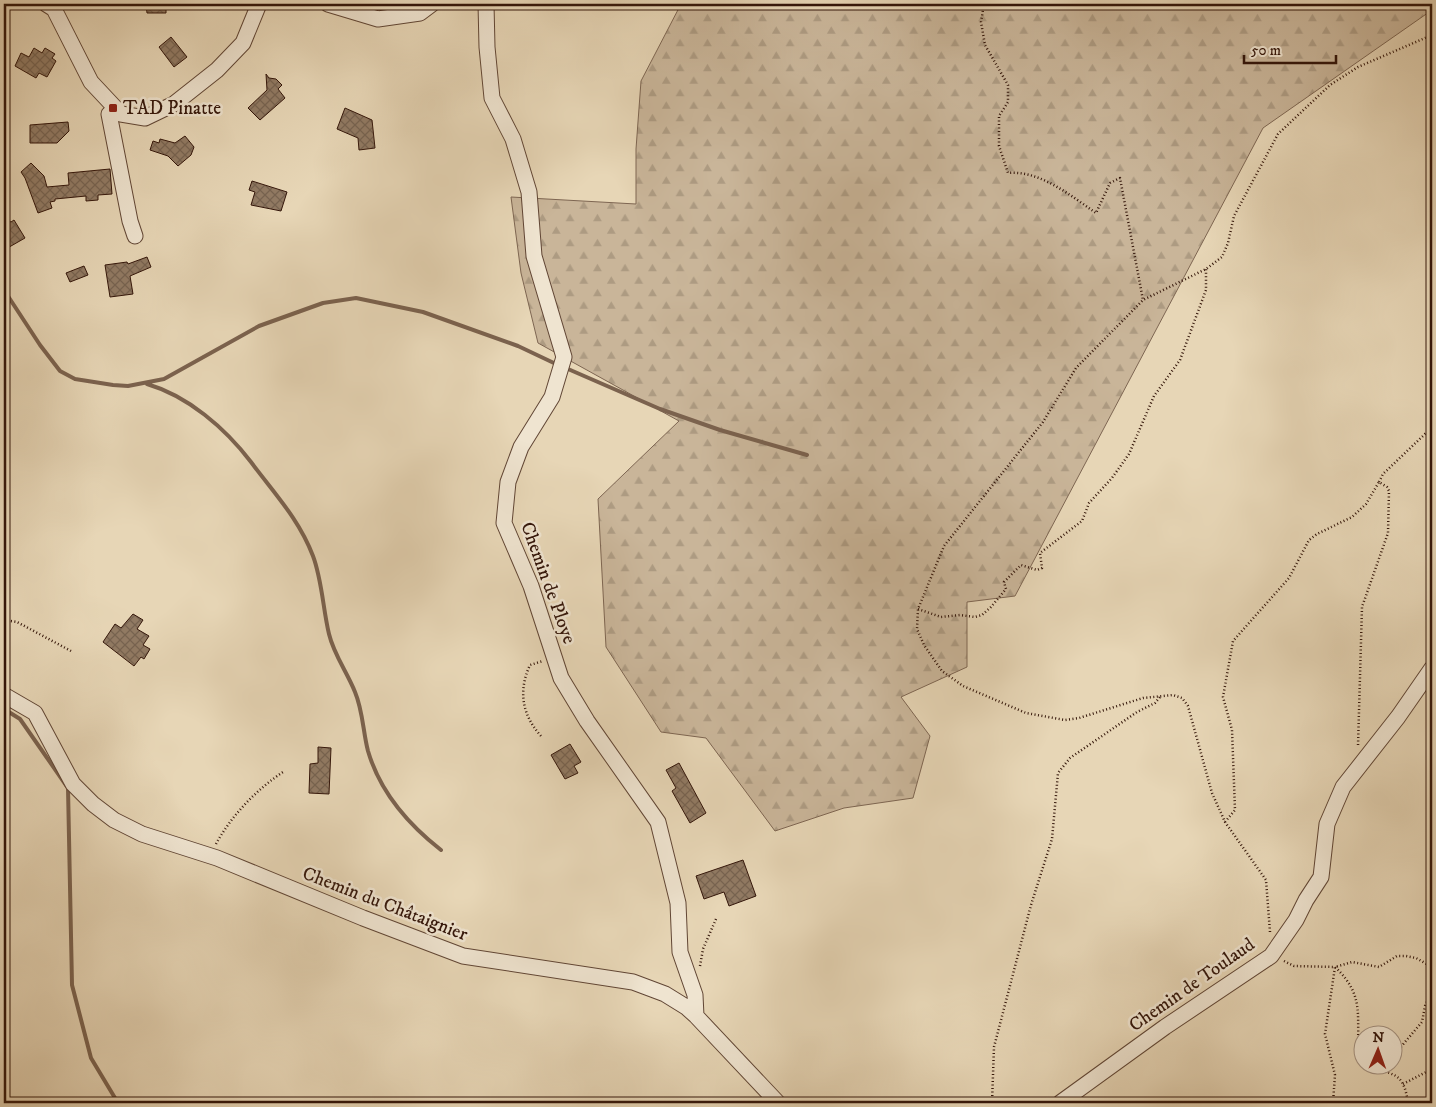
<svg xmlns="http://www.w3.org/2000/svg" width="1436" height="1107" viewBox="0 0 1436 1107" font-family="'IM FELL DW Pica',serif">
<defs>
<pattern id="forest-firs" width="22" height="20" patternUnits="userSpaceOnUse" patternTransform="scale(1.25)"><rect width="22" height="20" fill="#c9b599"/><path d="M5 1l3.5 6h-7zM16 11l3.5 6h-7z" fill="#ad9b82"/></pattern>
<pattern id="building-cross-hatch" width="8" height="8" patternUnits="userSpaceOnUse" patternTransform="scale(1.25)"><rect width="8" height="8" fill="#917a63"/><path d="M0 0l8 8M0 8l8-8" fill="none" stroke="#776350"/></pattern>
</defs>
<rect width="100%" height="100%" fill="#e7d6b6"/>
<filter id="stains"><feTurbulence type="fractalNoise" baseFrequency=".004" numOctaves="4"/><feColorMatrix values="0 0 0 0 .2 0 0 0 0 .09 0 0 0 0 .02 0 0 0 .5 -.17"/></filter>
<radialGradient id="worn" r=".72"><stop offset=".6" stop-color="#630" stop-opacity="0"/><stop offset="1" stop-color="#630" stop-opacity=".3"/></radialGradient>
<path fill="url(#forest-firs)" stroke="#7e6652" d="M681 4H1432V10L1263 128 1015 596 967 602V667L901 697 930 736 913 798 844 808 775 831 706 738 661 732 606 647 598 499 679 421 538 343 521 273 511 197 636 204V149L641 81Z"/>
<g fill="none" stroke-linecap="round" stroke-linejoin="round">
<path stroke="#7b624e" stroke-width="4" d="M4 290 40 345 60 371 75 379 113 385 128 386 164 379 259 326 323 303 356 298 423 312 518 346 556 364
M568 369 660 409 720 430 807 455
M147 384C188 396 225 428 251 462 274 493 299 519 313 556 322 580 323 609 329 634 334 655 347 672 355 692 363 711 363 732 368 751 380 792 409 825 441 850
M4 709 20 719 68 788 72 985 91 1058 118 1103"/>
</g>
<path fill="url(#building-cross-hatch)" stroke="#34160a" d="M146 4H166V13H147Z
M171 37 187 57 174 67 159 47Z
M34 48 42 53 45 48 55 54 52 58 56 61 47 77 39 73 36 78 15 66 21 53 29 57Z
M266 74 269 78 276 79 282 85 278 89 285 98 260 120 248 108 267 90Z
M345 108 372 120 375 148 359 150 358 138 337 129Z
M68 122 69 131 57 143H30V125Z
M185 136 194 147 191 155 178 166 168 156 150 150 153 141 159 143 160 139 175 143Z
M31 163 44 176 47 187 69 185 68 173 110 169 112 194 98 195V200L86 201V196L55 199V201L50 202 52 208 38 213 25 178 21 172Z
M252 181 287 192 281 211 251 205 255 192 249 190Z
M4 219 11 222 14 220 25 238 4 250Z
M147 257 151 267 130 276 133 294 110 297 105 265 127 262 128 264Z
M84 266 88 275 70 282 66 273Z
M133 614 143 620 137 629 149 636 143 645 150 649 144 659 141 657 134 666 103 642 115 624 121 628Z
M570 744 581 762 574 766 578 773 565 779 551 755Z
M318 747 331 748 329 794 309 793 310 764 318 763Z
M679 763 706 813 690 823 672 791 676 788 666 770Z
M743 860 756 896 729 906 724 892 704 899 696 876Z"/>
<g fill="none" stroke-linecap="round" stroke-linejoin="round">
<g stroke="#614635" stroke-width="17">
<path id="minor" d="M46 4 54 9 91 82 121 114 145 118 174 104 217 70 243 43 259 4
M328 4 378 19 420 13 432 4
M486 4 487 47 492 98 513 139 529 192 534 256 564 357 552 397 521 447 508 482 504 523 531 586 561 678 587 721 658 822 678 903 680 952 695 995 696 1016
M109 114 130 221 135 236
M4 695 35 713 73 784 93 804 114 820 142 834 217 858 363 918 463 956 633 982 665 994 686 1007 696 1016 778 1103
M1060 1103 1165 1027 1271 956 1296 920 1306 900 1321 877 1327 824 1343 787 1398 717 1432 668"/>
</g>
<path stroke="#34160a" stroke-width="2.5" stroke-dasharray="1 2.5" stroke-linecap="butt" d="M984 4 981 22 985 45 1008 85V102L999 116V146L1008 173C1040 170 1071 196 1096 213L1110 183 1120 178 1143 300
M1379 482 1383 474 1425 434 1432 431
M918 609 941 617 960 615 975 617 982 615 991 607 1006 589 1004 582 1021 565 1037 570 1042 568 1040 553 1082 521 1089 503 1112 478 1129 454 1154 396 1180 360 1206 290V269
M4 620 17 622 71 651
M541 736C522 715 518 691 530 665L543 661
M1225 822 1235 810 1232 730 1223 697 1233 641 1289 578 1309 540 1317 534 1352 517 1366 504 1379 482 1387 487 1389 491 1388 533 1362 607 1358 746
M216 844C231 816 257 789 283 772
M1270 932 1266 880 1225 822 1212 793 1188 706 1182 698 1173 695 1143 698 1079 718 1065 720 1026 713 963 686 942 671 924 645 917 629 918 609 944 546 1043 422 1076 368 1143 300 1206 269 1222 257 1228 243 1234 216 1278 134 1330 85 1358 67 1432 35
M1284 961 1294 966 1335 967C1368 998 1354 1020 1360 1058L1364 1060
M700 966 703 949 716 919
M1394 1055 1422 1022 1425 1006 1432 991
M1369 1064C1392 1078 1403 1068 1408 1103
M1380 1069 1385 1064
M1403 1084 1432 1069
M992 1103 994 1047 1031 905 1052 839 1058 773 1070 758 1137 712 1155 703 1160 697
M1333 1103 1335 1075 1325 1034 1335 967 1352 962 1379 967 1397 956H1406L1416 958 1432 967"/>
<use href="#minor" stroke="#efe4d0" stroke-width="15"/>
</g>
<rect fill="#8f2418" stroke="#efe4d0" stroke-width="2" x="108" y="103" width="10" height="10" rx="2.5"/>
<g text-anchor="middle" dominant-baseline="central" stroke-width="5" stroke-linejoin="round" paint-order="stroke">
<g font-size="19" fill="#34160a" stroke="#efe4d0" text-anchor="start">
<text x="123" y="108">TAD Pinatte</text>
</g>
<g font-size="19" fill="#34160a" stroke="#efe4d0">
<text transform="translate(548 583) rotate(70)">Chemin de Ploye</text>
<text transform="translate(385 904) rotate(21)">Chemin du Châtaignier</text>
<text transform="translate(1192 985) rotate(-35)">Chemin de Toulaud</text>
</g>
</g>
<rect width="1436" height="1107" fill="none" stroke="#e7d6b6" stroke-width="20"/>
<rect x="5" y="5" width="1426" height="1097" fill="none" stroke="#34160a" stroke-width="2.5"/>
<rect x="10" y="10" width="1416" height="1087" fill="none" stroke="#34160a"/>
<g transform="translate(1378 1050) rotate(2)"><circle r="24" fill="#efe4d0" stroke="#a49281"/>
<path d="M0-4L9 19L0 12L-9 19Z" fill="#8f2418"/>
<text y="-8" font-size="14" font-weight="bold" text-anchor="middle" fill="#34160a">N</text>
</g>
<path d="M1244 55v8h92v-8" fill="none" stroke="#34160a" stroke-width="2.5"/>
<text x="1251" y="55" font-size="15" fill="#34160a" stroke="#efe4d0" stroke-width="4" paint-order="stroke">50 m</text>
<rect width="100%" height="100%" filter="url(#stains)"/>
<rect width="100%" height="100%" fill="url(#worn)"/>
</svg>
